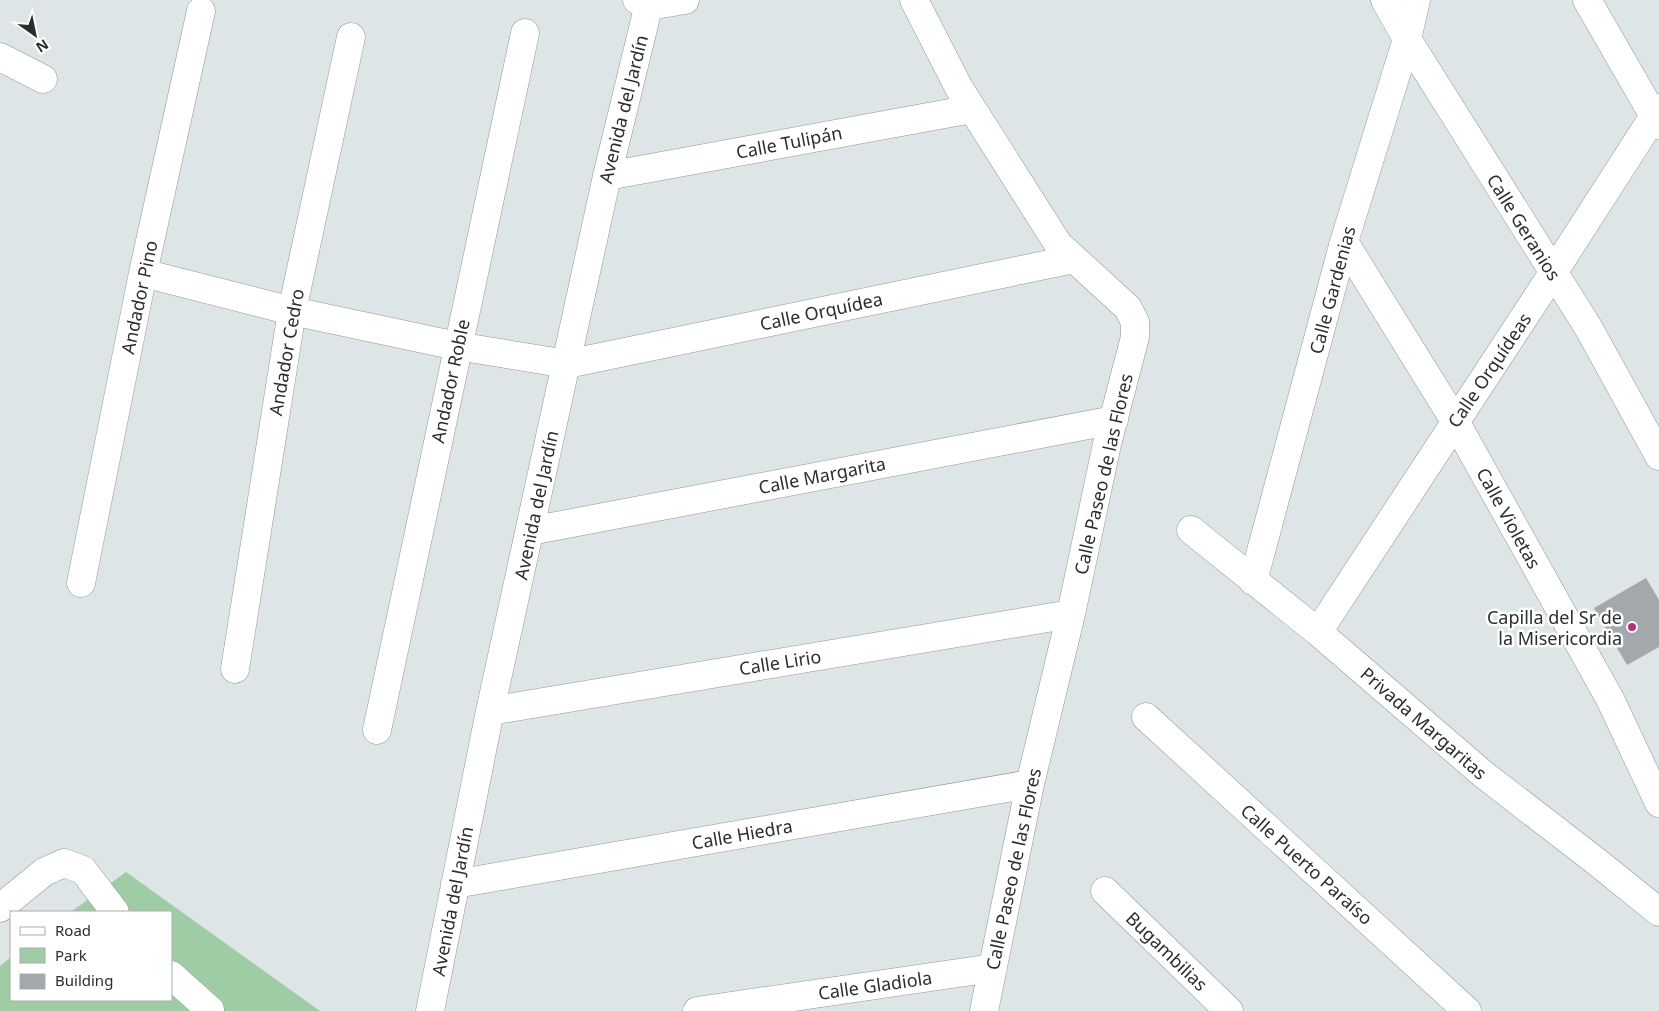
<svg xmlns="http://www.w3.org/2000/svg" width="1659" height="1011" viewBox="0 0 1659 1011" font-family="'Noto Sans',sans-serif">
<rect width="100%" height="100%" fill="#dee5e6"/>
<path fill="#9ecca5" d="M126 872 320 1011H0V966L11 957V1000H171V912H71Z"/>
<path fill="#a3a8ac" d="M1646 578 1659 600V647L1627 665 1594 608Z"/>
<g fill="none" stroke-linecap="round" stroke-linejoin="round">
<g stroke="#909798" stroke-width="29">
<path id="minor" d="M637 0 649 6 685 0
M914 0 959 88 1058 244 1128 308 1135 322V337L1107 444 1071 614 1030 784 984 1011
M1385 0 1407 39 1588 327 1659 456
M1587 0 1659 125
M0 57 43 79
M607 176 972 109
M1344 242 1455 421 1610 699 1659 803
M143 273 292 311 457 346 567 364 1074 259
M1191 530 1318 632 1483 774 1597 862 1659 912
M530 531 1114 420
M1253 581 1344 242 1407 39 1416 0
M81 583 143 273 201 11
M1318 632 1553 273 1659 108
M235 669 292 311 351 37
M490 711 1071 614
M1146 717 1467 1011
M377 730 525 33
M455 884 1030 784
M1105 891 1229 1011
M0 908 44 872 64 863 83 870 115 912
M171 975 210 1010
M430 1011 490 711 607 176 650 0
M697 1011 993 968"/>
</g>
<use href="#minor" stroke="#fff" stroke-width="28"/>
</g>
<circle fill="#b03280" stroke="#fff" stroke-width="2" cx="1632" cy="627" r="5"/>
<g text-anchor="middle" dominant-baseline="central" stroke-width="5" stroke-linejoin="round" paint-order="stroke">
<g font-size="18" fill="#2b2d2e" stroke="#fff">
<text transform="translate(623 109) rotate(-76)">Avenida del Jardín</text>
<text transform="translate(789 142) rotate(-11)">Calle Tulipán</text>
<text transform="translate(1524 227) rotate(58)">Calle Geranios</text>
<text transform="translate(1332 290) rotate(-75)">Calle Gardenias</text>
<text transform="translate(139 297) rotate(-78)">Andador Pino</text>
<text transform="translate(821 311) rotate(-12)">Calle Orquídea</text>
<text transform="translate(286 352) rotate(-80)">Andador Cedro</text>
<text transform="translate(1489 370) rotate(-56)">Calle Orquídeas</text>
<text transform="translate(450 381) rotate(-78)">Andador Roble</text>
<text transform="translate(1103 474) rotate(-77)">Calle Paseo de las Flores</text>
<text transform="translate(822 475) rotate(-11)">Calle Margarita</text>
<text transform="translate(536 505) rotate(-78)">Avenida del Jardín</text>
<text transform="translate(1509 518) rotate(61)">Calle Violetas</text>
<text transform="translate(780 662) rotate(-9)">Calle Lirio</text>
<text transform="translate(1424 723) rotate(41)">Privada Margaritas</text>
<text transform="translate(742 834) rotate(-10)">Calle Hiedra</text>
<text transform="translate(1307 864) rotate(42)">Calle Puerto Paraíso</text>
<text transform="translate(1013 869) rotate(-78)">Calle Paseo de las Flores</text>
<text transform="translate(452 901) rotate(-79)">Avenida del Jardín</text>
<text transform="translate(1167 951) rotate(44)">Bugambilias</text>
<text transform="translate(875 985) rotate(-8)">Calle Gladiola</text>
</g>
<g font-size="18" fill="#2b2d2e" stroke="#fff" text-anchor="end">
<text x="1622" y="617">Capilla del Sr de<tspan x="1622" dy="21">la Misericordia</tspan></text>
</g>
</g>
<rect x="10" y="911" width="162" height="90" fill="#ffffff" stroke="#aaabab"/>
<rect x="20" y="927" width="25" height="8" fill="#ffffff" stroke="#aaabab"/>
<text x="55" y="936" font-size="15" fill="#2b2d2e">Road</text>
<rect x="20" y="948" width="25" height="15" fill="#9ecca5" stroke="#aaabab"/>
<text x="55" y="961" font-size="15" fill="#2b2d2e">Park</text>
<rect x="20" y="974" width="25" height="15" fill="#a3a8ac" stroke="#aaabab"/>
<text x="55" y="986" font-size="15" fill="#2b2d2e">Building</text>
<g transform="translate(35 35) rotate(147)" stroke="#ffffff" stroke-width="4" paint-order="stroke">
<path d="M0-4L9 19L0 12L-9 19Z" fill="#2b2d2e"/>
<text y="-8" font-size="14" font-weight="bold" text-anchor="middle" fill="#2b2d2e">N</text>
</g>
</svg>
